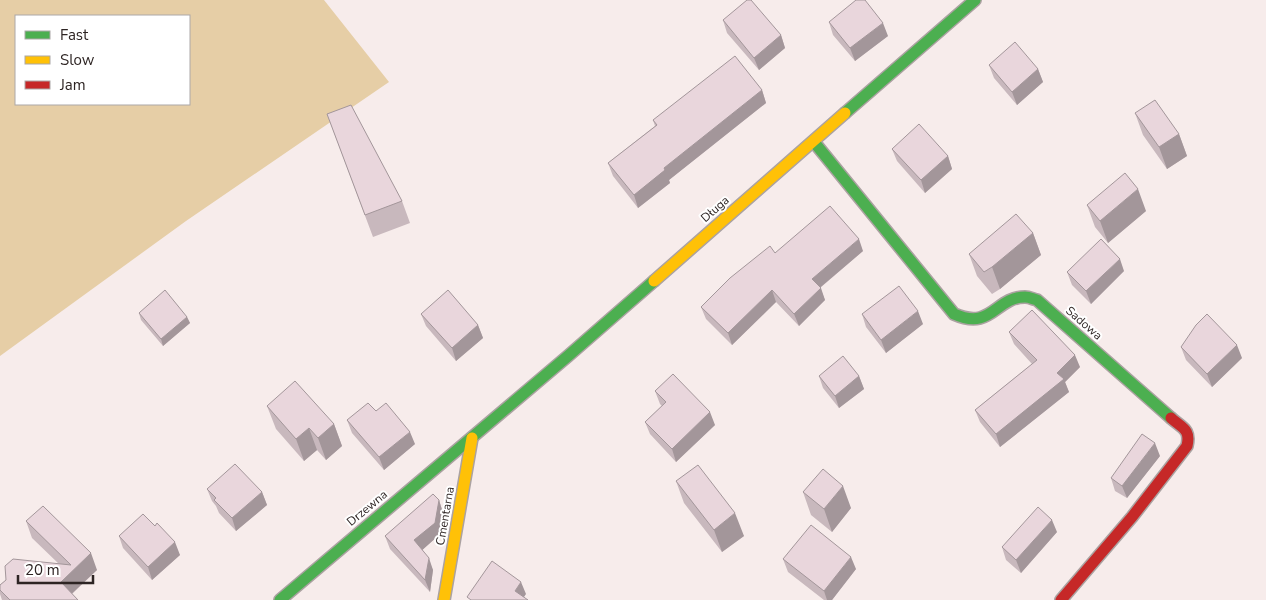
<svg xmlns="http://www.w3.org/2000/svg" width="1266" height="600" viewBox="0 0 1266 600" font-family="'Nunito Sans',sans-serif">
<rect width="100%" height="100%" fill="#f7eceb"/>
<path fill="#e6cea6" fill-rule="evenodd" d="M0 0H324L389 82 186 221 0 356ZM16 16H189V104H16Z"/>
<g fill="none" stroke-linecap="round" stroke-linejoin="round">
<g stroke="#aba2a1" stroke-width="14">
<path id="fast" d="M845 113 975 0
M814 142 954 314C992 331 995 297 1025 297 1029 297 1033 299 1037 300L1171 418
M280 600 568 356 654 281"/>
</g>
<g stroke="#aba2a1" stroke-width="14">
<path id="slow" d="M654 281 845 113
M444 600 472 438"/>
</g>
<g stroke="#aba2a1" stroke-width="14">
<path id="jam" d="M1061 600 1132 517 1187 446C1191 429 1182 428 1171 418"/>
</g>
<use href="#fast" stroke="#4caf50" stroke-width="11"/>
<use href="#slow" stroke="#ffc107" stroke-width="11"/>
<use href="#jam" stroke="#c62828" stroke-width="11"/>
</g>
<path fill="#c8b8bd" d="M723 20 781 35 785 48 759 70 727 33Z
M829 22 888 36 855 61 833 35Z
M989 65 1038 69 1043 82 1017 105 994 78Z
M762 90 766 103 669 180 670 183 638 208 613 176 608 163 655 126 653 120Z
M1135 113 1179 134 1187 156 1167 169 1143 135Z
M327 114 402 201 410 223 373 237Z
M892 149 948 156 952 169 925 193 897 161Z
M1087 205 1146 211 1108 243 1095 227Z
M1033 233 1041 255 1000 289 992 294 977 276 969 254Z
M863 251 820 288 825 300 799 326 776 302 732 345 706 319 701 307 775 253Z
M1124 271 1091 304 1072 285 1067 272Z
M139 313 187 317 190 323 163 346 141 320Z
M421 314 478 325 483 338 456 361 426 326Z
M862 314 923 324 886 353 866 327Z
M1009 332 1080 367 1065 382 1069 392 1000 447 980 422 975 410 1032 364 1014 344Z
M1181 347 1242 358 1212 387 1186 360Z
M819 376H859L864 389 839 408 823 388Z
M655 391 715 425 676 462 650 434 645 422 662 406 660 404Z
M267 406 334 424 342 446 326 460 317 450 304 461 276 429Z
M347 420 415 444 384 470 352 433Z
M1160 456 1127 498 1115 491 1111 478Z
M676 481 744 536 722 552 684 503Z
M207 489 262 492 267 505 236 531 219 513 216 506 212 501Z
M803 492 851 508 832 532 811 515Z
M439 500 443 513 439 535 422 550 433 570 430 592 390 549 385 536Z
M26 521 97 570 72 594 78 600H2L0 594V585L6 580 59 564 32 538Z
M155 526 180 555 152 580 123 548 119 536Z
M1057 532 1021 573 1006 560 1002 547Z
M783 559 856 569 832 600H824L788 572Z"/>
<path fill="#a3969a" d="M883 23 888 36 855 61 850 48Z
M781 35 785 48 759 70 754 58Z
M1038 69 1043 82 1017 105 1012 92Z
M762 90 766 103 669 180 670 183 638 208 634 195 664 168Z
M1179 134 1187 156 1167 169 1159 147Z
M948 156 952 169 925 193 921 180Z
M1138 189 1146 211 1108 243 1100 221Z
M1033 233 1041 255 1000 289 992 267Z
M859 239 863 251 816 291 812 279Z
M1120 259 1124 271 1091 304 1086 291Z
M821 288 825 300 799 326 794 314Z
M772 290 776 302 732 345 728 333Z
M918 311 923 324 886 353 881 340Z
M187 317 190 323 163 346 161 339Z
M478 325 483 338 456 361 452 348Z
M1237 345 1242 358 1212 387 1207 374Z
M1075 355 1080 367 1065 382 1069 392 1000 447 996 434Z
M859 376 864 389 839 408 835 396Z
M710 412 715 425 676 462 672 449Z
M334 424 342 446 326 460 318 438Z
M309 428 317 450 304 461 296 439Z
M410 432 415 444 384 470 379 457Z
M1155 443 1160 456 1127 498 1122 486Z
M843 486 851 508 832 532 824 509Z
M262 492 267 505 236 531 232 518Z
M439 500 443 513 439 535 419 553 414 540Z
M735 513 744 536 722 552 714 530Z
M1052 520 1057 532 1021 573 1016 560Z
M175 542 180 555 152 580 148 567Z
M91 553 97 570 67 598 61 582Z
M851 557 856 569 832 600H827L824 591Z
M429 558 433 570 430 592 425 580Z
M521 582 526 594 522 600 515 591Z"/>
<path fill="#e9d6dc" stroke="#a3969a" d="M747 0H751L781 35 754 58 723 20Z
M856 0H865L883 23 850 48 829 22Z
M1015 42 1038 69 1012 92 989 65Z
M735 56 762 90 664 168 665 170 634 195 608 163 657 125 653 120Z
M1155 100 1179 134 1159 147 1135 113Z
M351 105 402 201 365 215 327 114Z
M919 124 948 156 921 180 892 149Z
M1125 173 1138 189 1100 221 1087 205Z
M830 206 859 239 812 279 821 288 794 314 772 290 728 333 701 307 730 278 770 246 775 253Z
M1016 214 1033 233 992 267 984 272 969 254Z
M1101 239 1120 259 1086 291 1067 272Z
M899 286 918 311 881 340 862 314Z
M165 290 187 317 161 339 139 313Z
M448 290 478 325 452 348 421 314Z
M1032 310 1075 355 1057 373 1064 379 996 434 975 410 1037 360 1009 332Z
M1207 314 1237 345 1207 374 1181 347 1196 325Z
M843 356 859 376 835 396 819 376Z
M673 374 710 412 672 449 645 422 666 402 655 391Z
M295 381 334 424 318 438 309 428 296 439 267 406Z
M368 403 376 411 386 403 410 432 379 457 347 420Z
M1142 434 1155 443 1122 486 1111 478Z
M235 464 262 492 232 518 214 500 216 498 207 489Z
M698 465 735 513 714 530 676 481Z
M823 469 843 486 824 509 803 492Z
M433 494 439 500 435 523 414 540 429 558 425 580 385 536Z
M43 506 91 553 61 582 78 600H10L0 590V585L6 580 5 566 13 559 71 565 26 521Z
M1038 507 1052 520 1016 560 1002 547Z
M143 514 155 526 157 523 175 542 148 567 119 536Z
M811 525 851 557 824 591 783 559Z
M492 561 521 582 515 591 528 600H471L467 597Z"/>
<g text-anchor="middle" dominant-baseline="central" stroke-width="4" stroke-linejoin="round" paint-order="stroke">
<g font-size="12" fill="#2d2423" stroke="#fff">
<text transform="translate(715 209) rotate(-41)">Długa</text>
<text transform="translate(1084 323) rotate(41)">Sadowa</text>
<text transform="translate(367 508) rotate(-40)">Drzewna</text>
<text transform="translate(445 516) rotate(-80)">Cmentarna</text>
</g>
</g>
<rect x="15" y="15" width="175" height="90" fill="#ffffff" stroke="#aba7a7"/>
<rect x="25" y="31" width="25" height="8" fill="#4caf50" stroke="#aba7a7"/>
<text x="60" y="40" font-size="15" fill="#2d2423">Fast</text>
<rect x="25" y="56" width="25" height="8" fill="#ffc107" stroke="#aba7a7"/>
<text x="60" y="65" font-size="15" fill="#2d2423">Slow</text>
<rect x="25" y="81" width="25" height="8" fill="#c62828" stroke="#aba7a7"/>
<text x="60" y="90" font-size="15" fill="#2d2423">Jam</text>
<path d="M18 575v8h75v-8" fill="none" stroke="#2d2423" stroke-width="2.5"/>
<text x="25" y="575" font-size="15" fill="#2d2423" stroke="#ffffff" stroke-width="4" paint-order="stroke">20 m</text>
</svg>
